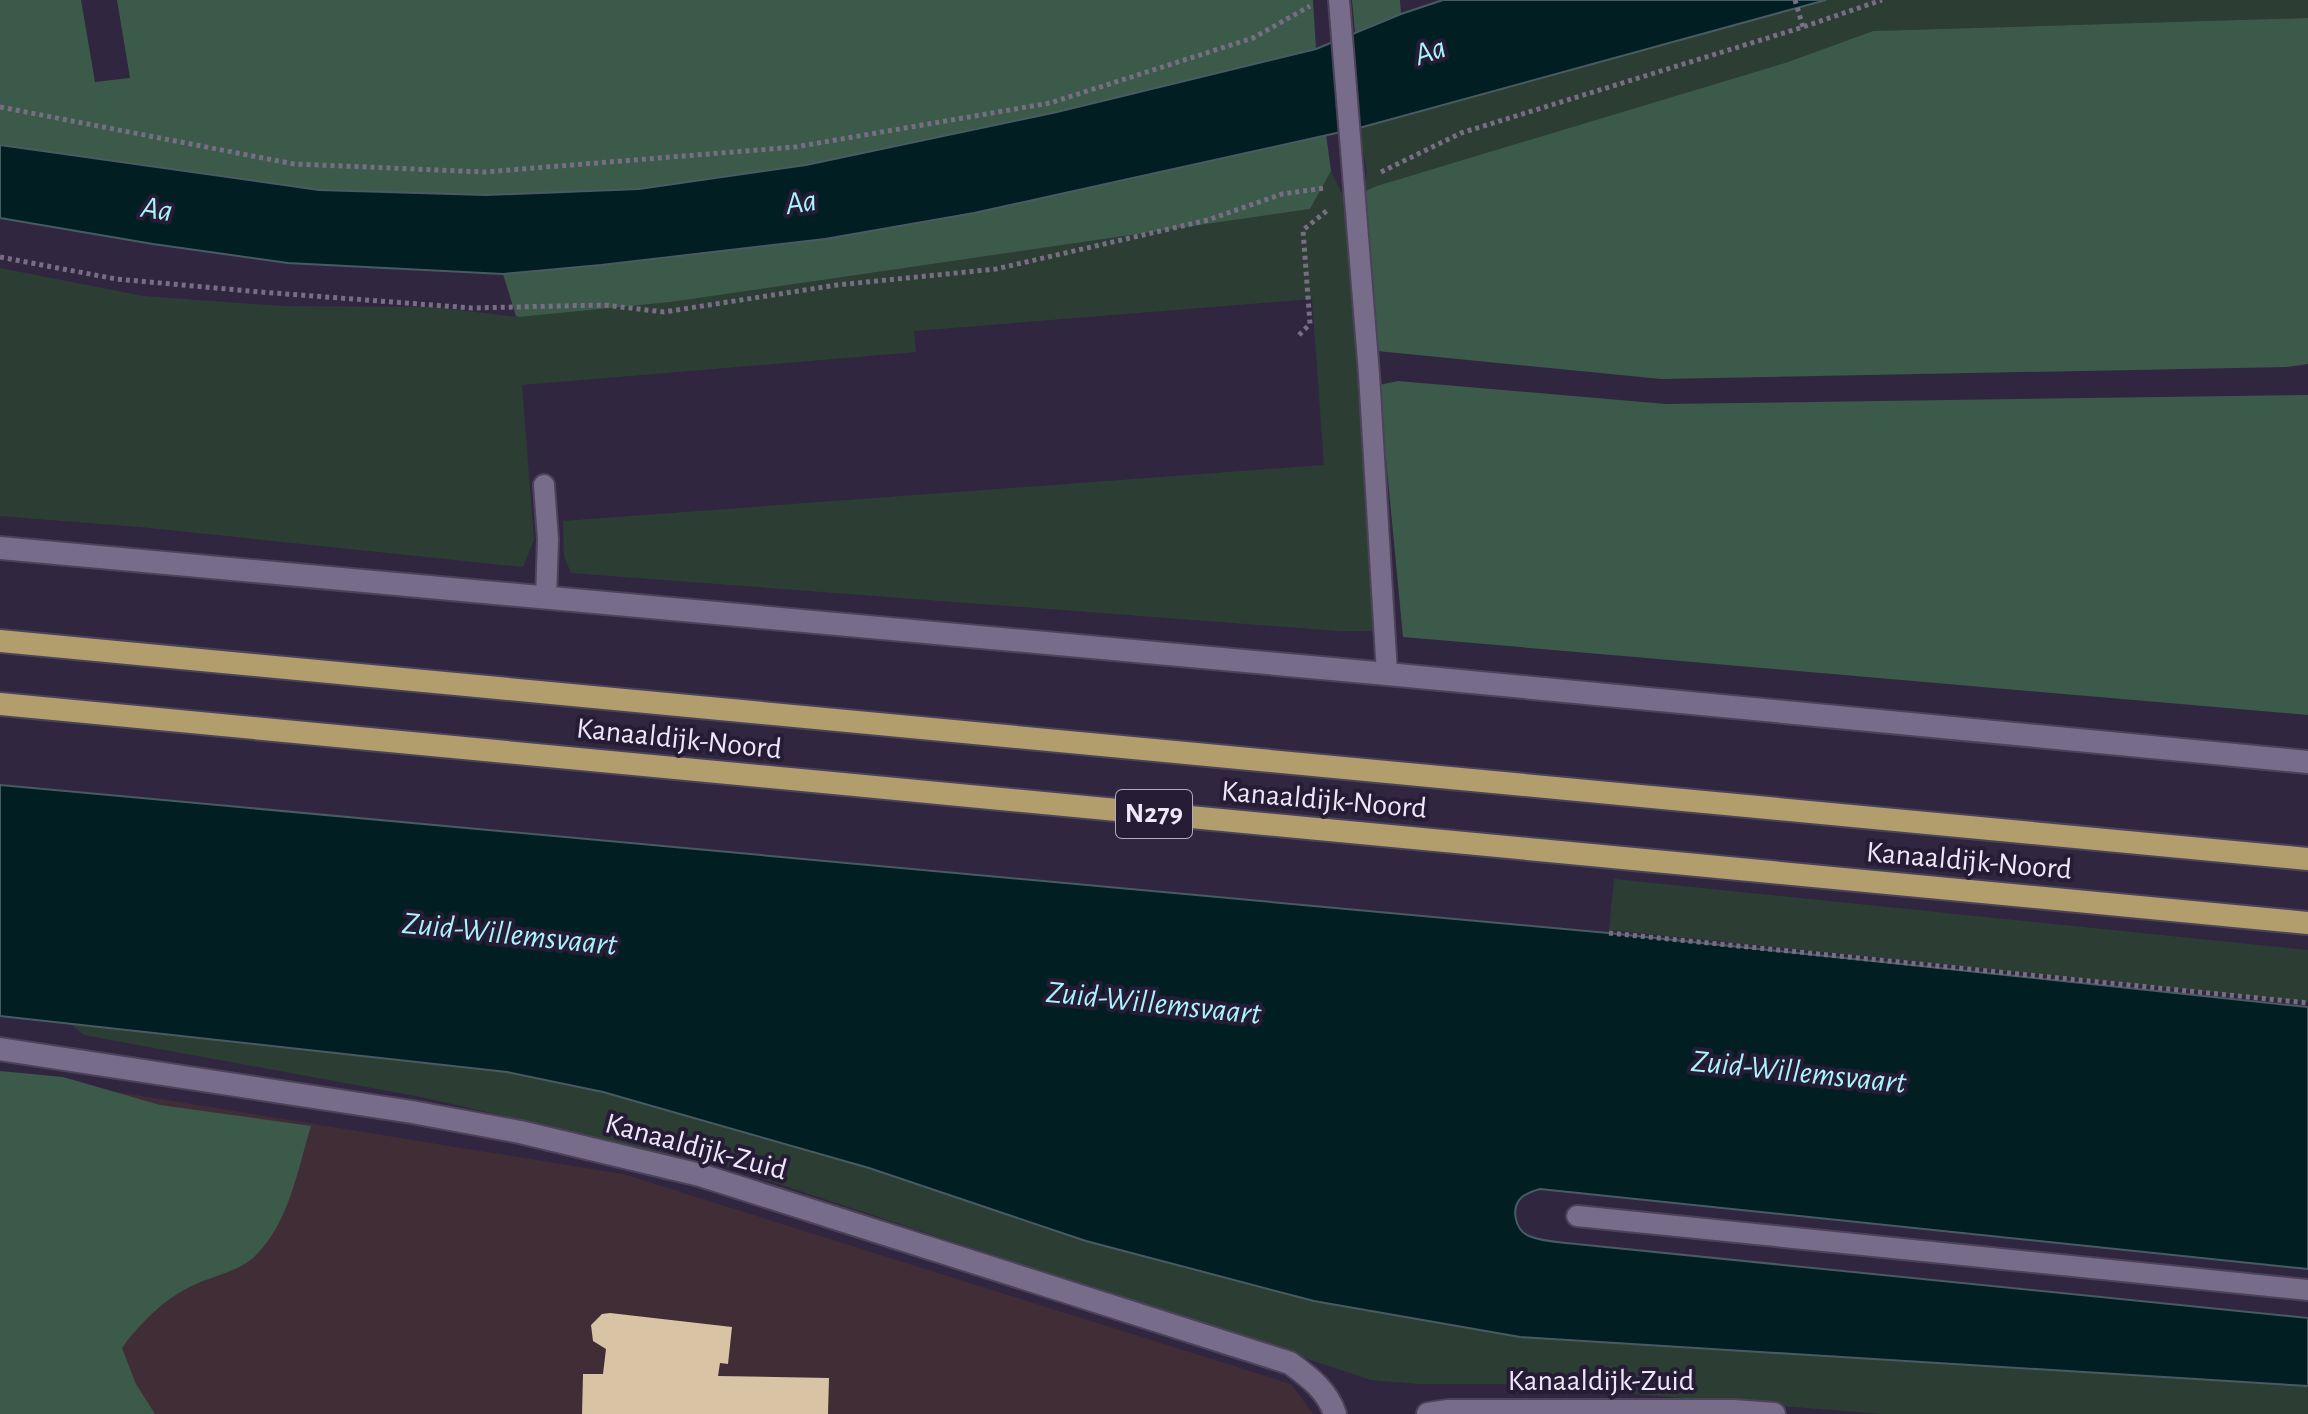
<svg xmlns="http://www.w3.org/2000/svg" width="2308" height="1414" viewBox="0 0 2308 1414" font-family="'Alegreya Sans',sans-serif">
<rect width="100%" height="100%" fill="#312640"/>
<path fill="#402d35" d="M0 1073 623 1174 1291 1384 1313 1414H0Z"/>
<path fill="#2c3e34" d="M1826 0H2308V18L1873 31 1785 63 1363 192 1367 172 1359 128Z
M1331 171 1345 200 1376 631H1339L571 573 564 556 563 521 1324 465 1312 299 914 331 916 352 522 385 534 540 523 567 140 527 0 516V268L143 296 281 306 432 307 519 317 671 302 1310 209Z
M1614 879 2308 950V1002L1609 930Z
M68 1022 507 1072 603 1092 869 1168 1086 1241 1314 1301 1520 1337 2308 1386V1414H1882L1506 1384H1419L1371 1380 727 1167 421 1097 84 1035Z"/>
<path fill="#3c5a4a" d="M0 0H81L95 82 130 78 117 0H1313L1316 49 1057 112 806 165 639 189 486 195 319 190 0 145Z
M1352 0H1400L1401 14 1355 32Z
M2308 18V364L2287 367 1661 379 1377 351 1363 192 1377 186 1785 63 1873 31Z
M1326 134 1331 171 1310 209 671 302 519 317 516 316 503 274 601 265 825 239 974 213Z
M1398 381 1666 404 2308 395V715L1403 637 1379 385Z
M0 1071 63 1077 160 1105 311 1126C298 1168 289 1223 256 1255 242 1270 214 1276 196 1284 166 1297 140 1323 122 1348L136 1384 155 1414H0Z"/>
<path fill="#011f22" stroke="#485b62" stroke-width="2" d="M1443 0H1826L1359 128 974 213 825 239 601 265 503 274 288 263 153 244 0 218V145L319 190 486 195 639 189 806 165 1057 112 1316 49 1401 14Z
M0 785 1608 933 2308 1007V1269L1540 1189C1533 1191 1527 1193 1522 1197 1510 1208 1515 1230 1529 1236 1543 1242 1562 1242 1576 1244L2308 1318V1386L1520 1337 1314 1301 1086 1241 869 1168 603 1092 507 1072 0 1016Z"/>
<path fill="#d8c4a4" d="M610 1313 732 1327 728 1364 720 1363 718 1376 829 1378 828 1414H582L583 1374H603L606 1349 593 1341 591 1325 602 1314Z"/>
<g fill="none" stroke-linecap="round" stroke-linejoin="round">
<g stroke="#4c4259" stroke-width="24">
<path id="service" d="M1339 0 1369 374 1387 674
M544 485 548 539 546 598
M1577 1216 2308 1290"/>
</g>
<g stroke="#4c4259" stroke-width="26">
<path id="minor" d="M0 548 1387 674 2308 762
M0 1049 412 1112 520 1132 700 1175 1290 1363C1309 1377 1327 1390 1335 1414
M1428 1414 1448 1411H1733L1774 1414"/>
</g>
<g stroke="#4c4259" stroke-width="26">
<path id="trunk" d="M0 641 2308 859
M0 704 2308 923"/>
</g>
<path stroke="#776e84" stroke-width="5" stroke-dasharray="4 4" stroke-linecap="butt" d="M1795 0 1803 27
M0 107 294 164 485 172 795 147 1050 103 1253 38 1310 6
M1381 172 1461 133 1803 27 1882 0
M0 257 116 279 260 292 472 308 604 305 664 312 837 285 996 269 1208 220 1282 194 1325 188
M1299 335 1310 324 1303 230 1329 209
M1609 933 2308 1003"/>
<use href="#service" stroke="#786c8b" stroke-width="20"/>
<use href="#minor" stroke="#786c8b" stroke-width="22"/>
<use href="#trunk" stroke="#b19e6c" stroke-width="22"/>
</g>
<g text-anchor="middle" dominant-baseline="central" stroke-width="8" stroke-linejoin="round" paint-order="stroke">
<rect fill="#271c35" stroke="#b3abbe" stroke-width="2" x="1116" y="790" width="76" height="48" rx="6"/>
<g font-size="28" font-weight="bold" fill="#efe8f9">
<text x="1154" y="814">N279</text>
</g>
<g font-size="30" fill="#efe8f9" stroke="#271c35">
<text transform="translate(679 739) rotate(6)">Kanaaldijk-Noord</text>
<text transform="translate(1324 800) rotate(5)">Kanaaldijk-Noord</text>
<text transform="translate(1969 861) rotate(5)">Kanaaldijk-Noord</text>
<text transform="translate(696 1147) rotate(15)">Kanaaldijk-Zuid</text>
<text x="1601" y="1381">Kanaaldijk-Zuid</text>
</g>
<g font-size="32" font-style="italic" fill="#a8f4fc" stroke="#271c35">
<text transform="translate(1430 51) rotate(-19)">Aa</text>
<text transform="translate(801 202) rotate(-9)">Aa</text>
<text transform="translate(157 209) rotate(9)">Aa</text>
<text transform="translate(510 934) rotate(6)">Zuid-Willemsvaart</text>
<text transform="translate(1154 1003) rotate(6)">Zuid-Willemsvaart</text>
<text transform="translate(1799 1072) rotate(6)">Zuid-Willemsvaart</text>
</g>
</g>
</svg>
